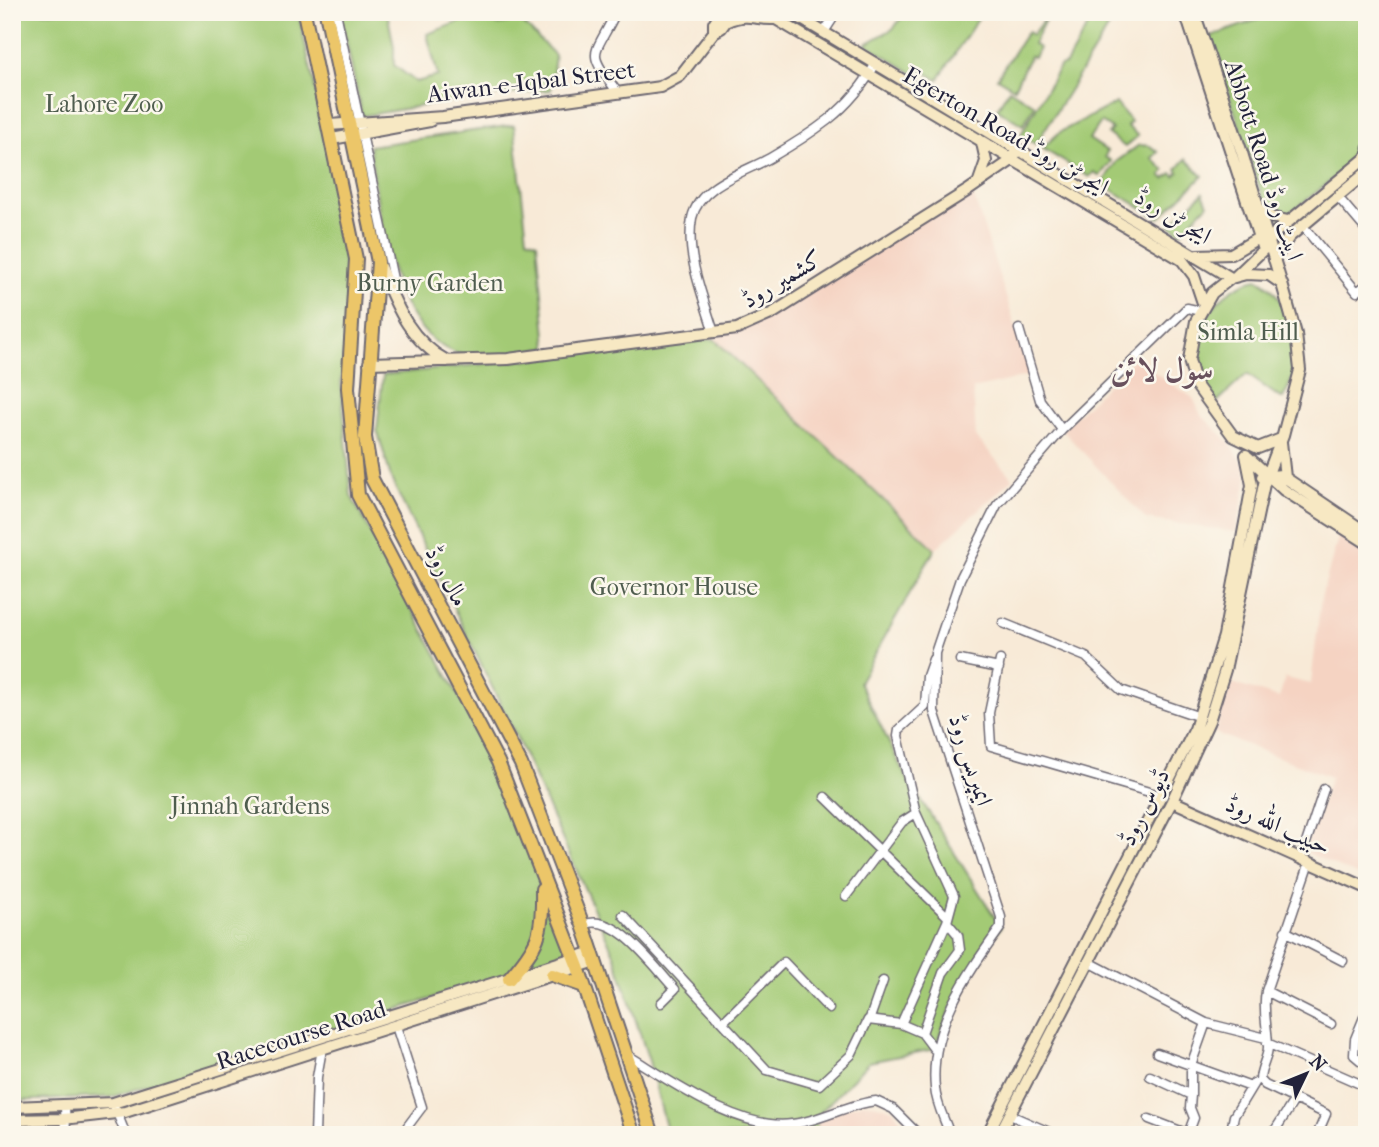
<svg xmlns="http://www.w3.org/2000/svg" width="1379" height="1147" viewBox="0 0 1379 1147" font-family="'IM FELL French Canon',Amiri,serif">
<rect width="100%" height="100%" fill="#fbf7ec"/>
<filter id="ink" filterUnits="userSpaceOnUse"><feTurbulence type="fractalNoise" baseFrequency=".0143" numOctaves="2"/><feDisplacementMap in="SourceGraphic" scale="14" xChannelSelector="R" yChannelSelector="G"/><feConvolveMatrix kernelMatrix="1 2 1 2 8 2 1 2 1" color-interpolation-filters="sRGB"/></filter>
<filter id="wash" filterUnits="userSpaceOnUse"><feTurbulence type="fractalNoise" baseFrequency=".00686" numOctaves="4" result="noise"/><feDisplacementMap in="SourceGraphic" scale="28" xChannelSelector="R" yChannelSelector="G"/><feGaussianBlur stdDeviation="1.57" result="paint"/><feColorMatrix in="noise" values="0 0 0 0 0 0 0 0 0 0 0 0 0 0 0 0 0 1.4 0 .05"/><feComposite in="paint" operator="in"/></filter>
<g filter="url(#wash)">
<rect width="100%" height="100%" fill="#f8ead7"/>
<path fill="#f5d3c2" d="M972 191 1031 375 973 389 976 437 1013 479 935 549 714 339Z
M1134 359 1193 398 1201 415 1229 442 1245 466 1247 479 1236 532 1146 519 1062 430Z
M1339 535 1367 552V880L1304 851 1331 777 1215 733 1227 682 1279 698 1285 678 1311 684 1321 598Z
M866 1102 893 1109 910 1135H668L793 1124Z"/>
<path fill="#a3ca75" stroke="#627658" stroke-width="2" d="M12 12H298L353 259 341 383 351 496 496 765 571 956 111 1097 12 1101Z
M340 12H387L394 47V65L416 82 438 76 427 34 472 17 499 25 519 19 555 55 551 90 474 97 362 116Z
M905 12H982L938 80 920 69 916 75 866 44 894 28Z
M1049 12 1033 44 1039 48 1034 57 1030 56 1014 88 997 78 1025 35 1028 32 1032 35Z
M1087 12H1118L1036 144 1020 136 1060 66 1066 64 1093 17Z
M1279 12H1367V151L1282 220 1266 207 1210 37 1204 39Z
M1009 89 1035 105 1023 125 997 109Z
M1116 103 1131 122 1127 126 1138 136 1125 147 1108 134 1112 129 1101 122 1089 139 1107 151 1105 157 1111 161 1100 176 1094 172 1089 177 1042 148 1060 132Z
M514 125 527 238 537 242 547 347C523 351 491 361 467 356 386 341 381 211 369 146Z
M1139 145 1150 146 1158 152 1152 158 1165 171 1161 175 1165 179 1172 173 1175 176 1179 172 1177 169 1186 159 1203 176 1159 218 1102 184 1116 162Z
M1203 193 1208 204 1181 232 1170 225Z
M1258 279C1285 292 1295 332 1296 361 1296 373 1289 387 1283 398L1279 397 1247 374 1217 402C1209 392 1198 381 1195 370 1186 332 1221 285 1258 279Z
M714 339 935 549 859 682 904 773 1001 927 963 980 934 1049 869 1062 815 1118 819 1135H668L649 1061 614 954 515 734 392 481 377 430 383 375Z"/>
</g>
<g filter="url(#ink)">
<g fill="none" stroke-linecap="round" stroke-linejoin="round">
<g stroke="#6d6872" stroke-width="11">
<path id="street" d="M336 12 393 279 389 288
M616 12C593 60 585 48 618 93
M824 32 837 12
M1367 148V149
M1338 197 1367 231
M1303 226 1357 292 1367 284
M1019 329 1040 400 1062 430
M714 333C704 298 685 256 692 218 699 185 745 172 770 158 789 147 810 134 828 120 848 104 864 85 876 63
M1003 623 1086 657 1121 690 1200 717
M933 659 927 676 925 706 899 730 898 736 916 813 954 896 947 922 901 1024 922 1033 934 1049
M960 660 999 668
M1000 660 989 713 991 746 1163 796
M825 797 948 917
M1301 858 1324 789
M1310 862 1266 991C1262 1011 1268 1028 1268 1047 1268 1058 1260 1068 1260 1080L1265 1085 1326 1114 1317 1135
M846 896 902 822 916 813
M623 915 767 1070 819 1085 851 1055 868 1020 901 1024
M583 925C615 910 655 968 675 989L661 1003
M1285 931 1343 961
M1089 962 1206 1023 1266 1038
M1266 991 1331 1024
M1367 1010 1355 1039 1354 1055 1367 1066
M870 1018 883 981
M724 1021 784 962 829 1009
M396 1026 422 1107 407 1127
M922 1033 943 973 960 950 958 935 947 922
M1267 1043 1367 1087
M1157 1053 1251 1087
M629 1056C672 1082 740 1131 792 1124 821 1121 847 1104 876 1101L893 1109 919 1135
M1150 1076 1191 1095 1190 1108 1194 1118 1188 1134
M1191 1095V1065L1206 1023
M65 1105 66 1135
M115 1108 126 1135
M1010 1115 1056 1135
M1149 1119 1191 1135
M1339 1134 1340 1135
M315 1135 317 1077 322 1049
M950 1135C945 1120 936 1104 935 1088 929 1027 967 975 1001 927V917L934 711 935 653 960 579 997 505 1062 430 1187 308 1201 311
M1230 1135 1234 1116 1254 1083
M1272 1135 1295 1099"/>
</g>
<g stroke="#6d6872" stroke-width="14">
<path id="secondary" d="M764 12 1182 260 1194 276 1204 306
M790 12 1231 278
M1185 12 1263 250
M1194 12 1242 153 1281 282
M727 21C749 12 754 20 774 19
M714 32V23L721 12
M329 125 443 117 660 87 680 76 714 32 721 28 733 12
M332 139 430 121
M979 181 986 161 982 143
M1259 208 1271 217 1288 221
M1197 255 1231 254 1265 234
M1274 260 1289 237 1367 172
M378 262C395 302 407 339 447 361
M1237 275 1263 250 1276 232 1367 157
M369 363 508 359 737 329 773 313 967 191 1012 160 1018 149
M1281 442 1285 477
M1248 457 1284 490 1367 543
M1262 477 1281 475 1367 533
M1172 801 1367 888
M12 1107 113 1103 593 952
M12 1120 63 1119 125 1112 596 961
M987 1135 1195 729 1224 636 1252 485 1246 455
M999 1135 1172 801 1209 721 1225 670 1264 484 1283 435 1300 370 1296 334 1282 284 1269 275 1246 274 1231 278 1212 293 1196 321 1189 360 1196 385 1233 436 1258 448 1281 439"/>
</g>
<g stroke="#6d6872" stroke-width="16">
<path id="primary" d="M304 12 356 259 348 388 358 495 498 762 578 967 634 1135
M326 12 378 262 365 437 372 479 521 764 583 925 653 1135
M552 975 584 986
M509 979C539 945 543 934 542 889"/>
</g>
<use href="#street" stroke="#fff" stroke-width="8"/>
<use href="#secondary" stroke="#f7e8c3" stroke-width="10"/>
<use href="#primary" stroke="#ecc669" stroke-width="12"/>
</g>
</g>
<g text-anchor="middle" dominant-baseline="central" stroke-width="5" stroke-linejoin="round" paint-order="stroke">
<g font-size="24" fill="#22223b" stroke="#fbf7ec">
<text transform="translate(531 82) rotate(-7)">Aiwan-e-Iqbal Street</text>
<text transform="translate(1006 131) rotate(30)">Egerton Road ایجرٹن روڈ</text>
<text transform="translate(1264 160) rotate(72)">Abbott Road ایبٹ روڈ</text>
<text transform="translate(1173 216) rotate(31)">ایجرٹن روڈ</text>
<text transform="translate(782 279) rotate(-31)">کشمیر روڈ</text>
<text transform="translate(447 576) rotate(62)">مال روڈ</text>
<text transform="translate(971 760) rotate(72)">ایمپریس روڈ</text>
<text transform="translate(1144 807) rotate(-63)">ڈیوس روڈ</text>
<text transform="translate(1278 825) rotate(24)">حبیب اللہ روڈ</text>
<text transform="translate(301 1035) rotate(-18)">Racecourse Road</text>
</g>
<g font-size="24" fill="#4f5d4f" stroke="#fbf7ec">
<text x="104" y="104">Lahore Zoo</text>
<text x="430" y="283">Burny Garden</text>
<text x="1248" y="332">Simla Hill</text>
<text x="674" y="587">Governor House</text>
<text x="250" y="806">Jinnah Gardens</text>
</g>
<g font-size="32" font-weight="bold" fill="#68515d" stroke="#fbf7ec">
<text x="1162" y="369">سول لائن</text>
</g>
</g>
<rect width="1379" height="1147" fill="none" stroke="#fbf7ec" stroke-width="42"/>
<g transform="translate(1306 1074) rotate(47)" stroke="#fbf7ec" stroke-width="5" paint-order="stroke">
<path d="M0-5L12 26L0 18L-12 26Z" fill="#22223b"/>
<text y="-10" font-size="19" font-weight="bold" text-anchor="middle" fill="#22223b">N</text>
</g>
</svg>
